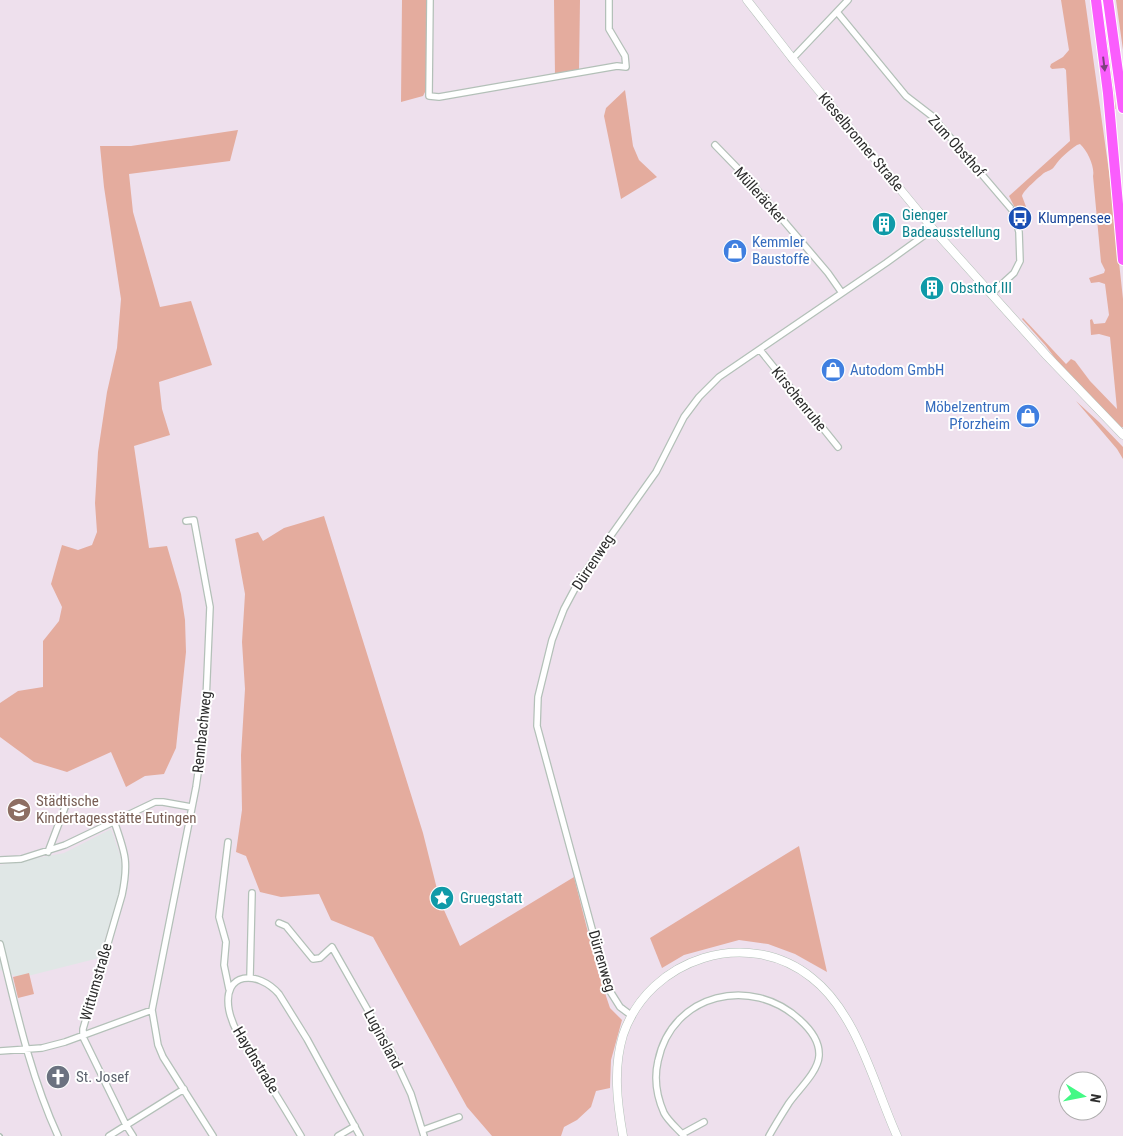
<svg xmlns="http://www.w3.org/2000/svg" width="1123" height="1136" viewBox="0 0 1123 1136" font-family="'Roboto Condensed',sans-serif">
<rect width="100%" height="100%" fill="#eee0ed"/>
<path fill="#e0e7e6" d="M111 829 120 855 123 873 118 895 99 958 20 978 1 970 0 971V865L64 853Z"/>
<path fill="#e4ac9e" d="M402 0H429L428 86 423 96 401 102Z
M554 0H580L579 71 555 75Z
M1061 0H1085L1110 179 1123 299V427L1121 428 1062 368 1046 346 1022 319 1023 318 1066 364 1071 359 1075 361 1090 381 1117 409 1110 337 1099 334 1091 335 1090 320 1092 319 1094 324 1105 323 1109 315 1105 284 1099 282 1091 283 1089 278 1104 273 1105 270 1101 262 1093 176C1095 168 1088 151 1080 144L1077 145C1067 152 1061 157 1054 167 1052 170 1047 171 1044 173 1039 177 1023 191 1022 196L1028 212 1025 218 1021 220 1009 196 1070 141 1066 70 1064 68 1052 69 1050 67 1051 64 1063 57 1069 50Z
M1100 0H1102L1116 109H1115Z
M1116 0H1123V50Z
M625 90 633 146 639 160 657 177 621 199 604 116 606 108Z
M238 130 230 161 129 174 133 212 160 307 191 301 212 365 159 382 162 409 170 435 134 446 149 548 167 546 181 594 185 620 186 652 176 748 164 774 145 776 126 787 111 752 67 772 34 762 0 737V703L18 691 43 687V641L59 621 62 607 51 584 62 545 78 550 92 545 97 532 95 503 98 452 107 392 117 348 121 299 104 187 100 146H131Z
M1076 401 1099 422 1123 447V459L1117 449Z
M324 516 423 833 440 901 460 946 574 877 598 972 610 1008 622 1020 611 1060 610 1088 596 1091 591 1107 577 1120 564 1127 561 1136H492L467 1107 373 937 331 920 319 894 281 897 260 892 246 856 236 852 242 810 241 755 245 689 242 642 245 594 235 539 258 532 263 541 284 528Z
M799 846 827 972 795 954 768 944 739 940 684 955 662 968 650 938Z
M29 973 34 994 18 998 13 977Z"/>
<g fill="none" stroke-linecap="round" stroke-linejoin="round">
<g stroke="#b3c0b8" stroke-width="8">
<path id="street" d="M430 0 429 96 439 97 617 66 626 67 625 56 609 29V0
M837 12 906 96 932 116 1013 211 1019 232 1020 261 1014 273 991 294
M792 59 848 0
M715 145 748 179 828 273 842 293
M760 350 838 447
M186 521 194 520 210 607 205 724 196 787 152 1010 158 1045 163 1057 213 1136
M114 821C125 853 129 861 122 895L83 1029V1037L126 1125 133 1136
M228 842 219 917 226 942 224 965 229 989
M48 852 67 802
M0 860 21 859 65 845 155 802H163L191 807
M279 923 286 926 313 959 320 958 332 947 391 1051 411 1094 424 1136
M0 944C16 1009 30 1075 58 1136
M250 977 252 893
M632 1016 620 1007 608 988 537 726 538 697 552 640 564 609 580 579 656 472 684 417 699 397 719 377 886 263 933 229
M0 1051 42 1048 65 1042 152 1010
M423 1130 459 1117
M682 1134 704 1122
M109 1136 184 1089
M301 1136C287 1112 272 1088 257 1064 246 1047 233 1030 229 1010 222 971 258 970 279 994L307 1039 360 1136
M338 1136 355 1126
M684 1136C677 1128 669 1122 664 1113 657 1097 654 1078 658 1061 672 993 752 975 800 1020 810 1029 820 1042 819 1056 818 1072 798 1090 789 1103 782 1114 775 1125 769 1136"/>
</g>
<g stroke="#b3c0b8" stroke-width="9">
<path id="secondary" d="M747 0 796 63 933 229 1047 356 1123 435
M623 1136C617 1102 613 1068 623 1035 649 958 748 926 812 978 857 1013 874 1085 897 1136"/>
</g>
<g stroke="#fff" stroke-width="12">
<path id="highway" d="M1096 0 1108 93 1123 260
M1108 0 1123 108"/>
</g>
<use href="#street" stroke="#fff" stroke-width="5.5"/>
<use href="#secondary" stroke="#fff" stroke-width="8"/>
<use href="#highway" stroke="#fa5dfd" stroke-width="10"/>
<g stroke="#a3b7ab" stroke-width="4">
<path id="rail" d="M0 1135 1 1136"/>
</g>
<use href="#rail" stroke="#fff" stroke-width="2" stroke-dasharray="5.5" stroke-linecap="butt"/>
</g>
<defs><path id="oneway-solid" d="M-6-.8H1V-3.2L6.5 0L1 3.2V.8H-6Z" transform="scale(1.25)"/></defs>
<use fill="#7f4080" href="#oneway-solid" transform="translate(1104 64) rotate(83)"/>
<defs>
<g id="bus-disc" transform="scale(1.25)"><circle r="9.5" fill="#1a4fb4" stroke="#fff"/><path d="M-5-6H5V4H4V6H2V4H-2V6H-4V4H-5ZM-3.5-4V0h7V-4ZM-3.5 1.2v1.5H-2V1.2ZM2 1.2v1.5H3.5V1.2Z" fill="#fff"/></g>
<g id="building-disc" transform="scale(1.25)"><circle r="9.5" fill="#0f9aa8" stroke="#fff"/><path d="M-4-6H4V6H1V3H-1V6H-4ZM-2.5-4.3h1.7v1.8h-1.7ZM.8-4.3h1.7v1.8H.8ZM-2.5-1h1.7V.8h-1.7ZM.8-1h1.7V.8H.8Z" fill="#fff"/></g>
<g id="shop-disc" transform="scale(1.25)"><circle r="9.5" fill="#3f7fe0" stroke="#fff"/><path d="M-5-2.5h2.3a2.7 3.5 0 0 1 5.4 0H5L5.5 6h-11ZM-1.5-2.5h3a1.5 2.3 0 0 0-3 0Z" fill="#fff"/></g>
<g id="school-disc" transform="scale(1.25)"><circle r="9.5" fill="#8d6e63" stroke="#fff"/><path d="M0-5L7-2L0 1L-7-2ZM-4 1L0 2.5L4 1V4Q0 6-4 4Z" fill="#fff"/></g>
<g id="sight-disc" transform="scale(1.25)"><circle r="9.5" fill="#0f9aa8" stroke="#fff"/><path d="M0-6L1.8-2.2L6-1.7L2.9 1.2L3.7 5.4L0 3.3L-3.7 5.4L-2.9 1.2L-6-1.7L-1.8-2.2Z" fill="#fff"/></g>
<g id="church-disc" transform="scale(1.25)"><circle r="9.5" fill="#6b7280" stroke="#fff"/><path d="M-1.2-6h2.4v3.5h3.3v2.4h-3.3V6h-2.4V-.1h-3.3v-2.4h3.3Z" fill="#fff"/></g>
</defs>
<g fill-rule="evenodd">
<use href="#bus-disc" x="1020" y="218"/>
<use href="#building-disc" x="884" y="224"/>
<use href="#shop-disc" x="735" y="251"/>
<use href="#building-disc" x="932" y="288"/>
<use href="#shop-disc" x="833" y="370"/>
<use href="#shop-disc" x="1028" y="416"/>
<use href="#school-disc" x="19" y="810"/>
<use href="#sight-disc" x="442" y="898"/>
<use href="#church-disc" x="58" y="1077"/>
</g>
<g text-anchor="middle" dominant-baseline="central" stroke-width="4" stroke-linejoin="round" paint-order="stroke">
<g font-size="15" fill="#2d2d2d" stroke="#fff">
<text transform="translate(861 142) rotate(50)">Kieselbronner Straße</text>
<text transform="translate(957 146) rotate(48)">Zum Obsthof</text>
<text transform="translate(760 195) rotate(48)">Mülleräcker</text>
<text transform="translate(799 399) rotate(51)">Kirschenruhe</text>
<text transform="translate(593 562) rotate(-57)">Dürrenweg</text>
<text transform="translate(202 732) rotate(-84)">Rennbachweg</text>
<text transform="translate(602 961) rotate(74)">Dürrenweg</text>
<text transform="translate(96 982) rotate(-74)">Wittumstraße</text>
<text transform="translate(383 1039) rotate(62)">Luginsland</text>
<text transform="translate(256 1060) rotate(59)">Haydnstraße</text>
</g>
<g font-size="15" fill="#0d838f" stroke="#fff" text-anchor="start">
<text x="902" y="215">Gienger<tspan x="902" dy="17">Badeausstellung</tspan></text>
<text x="950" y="288">Obsthof III</text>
<text x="460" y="898">Gruegstatt</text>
</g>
<g font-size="15" fill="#164399" stroke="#fff" text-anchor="start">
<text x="1038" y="218">Klumpensee</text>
</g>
<g font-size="15" fill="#366cbe" stroke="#fff" text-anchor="start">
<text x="752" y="242">Kemmler<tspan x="752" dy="17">Baustoffe</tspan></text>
<text x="850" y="370">Autodom GmbH</text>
<text x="1010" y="407" text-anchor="end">Möbelzentrum<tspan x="1010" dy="17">Pforzheim</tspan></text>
</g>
<g font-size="15" fill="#785e54" stroke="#fff" text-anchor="start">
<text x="36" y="801">Städtische<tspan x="36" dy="17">Kindertagesstätte Eutingen</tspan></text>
</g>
<g font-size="15" fill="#5b616d" stroke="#fff" text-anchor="start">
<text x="76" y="1077">St. Josef</text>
</g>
</g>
<g transform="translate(1083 1096) rotate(100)"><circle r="24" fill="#ffffff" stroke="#ababab"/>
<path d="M0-4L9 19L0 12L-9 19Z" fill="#43f985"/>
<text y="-8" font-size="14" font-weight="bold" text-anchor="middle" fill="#2d2d2d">N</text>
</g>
</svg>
